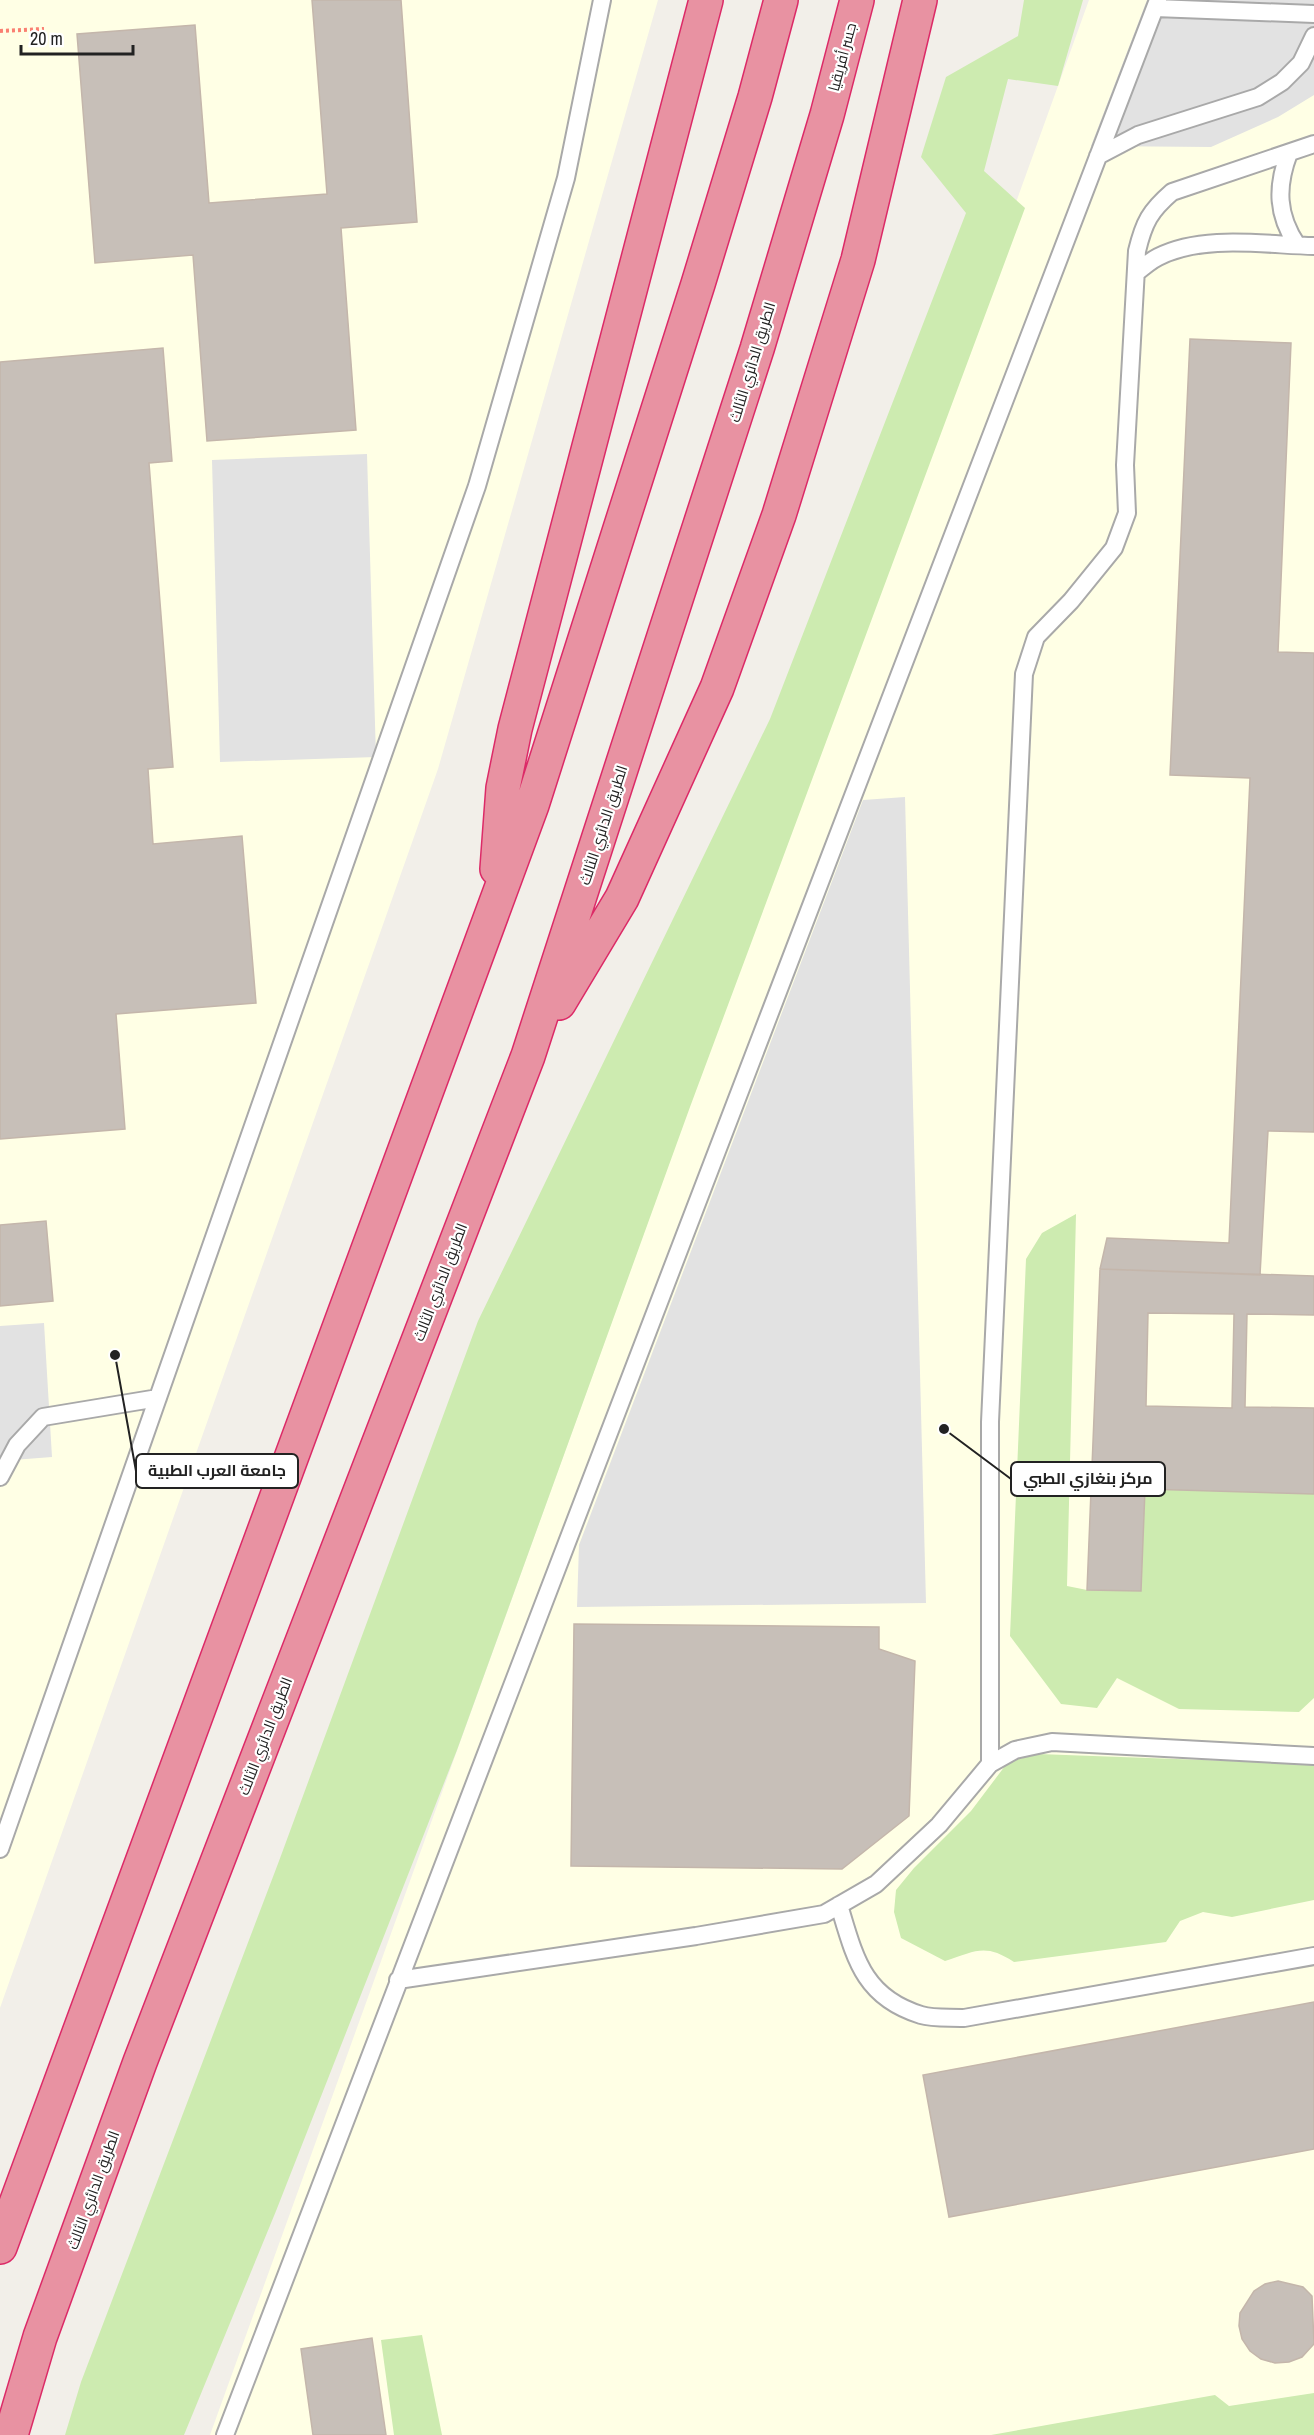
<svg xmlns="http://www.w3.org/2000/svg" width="1314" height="2435" viewBox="0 0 1314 2435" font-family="'Archivo Narrow',Cairo,sans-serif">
<rect width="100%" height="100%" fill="#f2efe9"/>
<path fill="#ffffe5" d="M0 0H658L438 769 0 2008Z
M1089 0H1314V2435H210Z"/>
<path fill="#cdebb0" d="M1024 0H1083L1058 86 1008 79 984 171 1025 208 690 1107 457 1750 276 2211 184 2435H65L81 2382 279 1861 478 1321 770 719 966 213 921 157 946 77 1018 36Z
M1076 1214 1067 1586 1087 1590 1141 1591 1145 1489 1314 1494V1698L1299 1712 1179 1709 1117 1678 1097 1708 1061 1704 1010 1636 1026 1259 1042 1233Z
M1038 1754 1314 1764V1900L1232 1917 1203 1912 1180 1921 1166 1942 1014 1962C985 1943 976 1951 945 1961L901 1938 894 1912 896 1890 914 1868 971 1811 1008 1762Z
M422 2335 442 2435H394L381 2340Z
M1314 2393V2435H991L1215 2395 1229 2406Z"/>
<path fill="#e2e2e2" d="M1147 0H1314V95L1278 117 1211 147 1091 146Z
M367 454 376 757 220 762 212 460Z
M905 797 926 1603 577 1607 579 1545 863 800Z
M44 1323 52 1457 0 1461V1326Z"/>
<path fill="#c7bfb8" stroke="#c4b6ab" stroke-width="1.5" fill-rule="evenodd" d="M312 0H401L417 222 341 228 356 430 207 441 193 255 95 263 77 34 195 25 209 203 327 194Z
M1190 339 1291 343 1278 652 1314 653V1132L1268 1131 1260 1275 1100 1269 1107 1238 1229 1243 1250 778 1170 775Z
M163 348 172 461 149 463 173 767 148 769 153 844 242 836 256 1003 116 1014 125 1129 0 1139V362Z
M46 1221 53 1301 0 1306V1225Z
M1100 1269 1314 1276V1315L1247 1314 1245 1407 1314 1408V1494L1145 1489 1141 1591 1087 1590ZM1148 1313 1234 1314 1232 1408 1146 1406Z
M574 1624 879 1627V1649L915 1661 909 1816 842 1869 571 1866Z
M1314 2002V2149L949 2217 923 2075Z
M1278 2281 1303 2287 1312 2296 1314 2344 1302 2357 1289 2362 1275 2363 1261 2359 1250 2351 1242 2339 1239 2326 1240 2313 1254 2291 1265 2284Z
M372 2338 386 2435H313L301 2349Z"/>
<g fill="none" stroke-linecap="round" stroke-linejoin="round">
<g stroke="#a9a9a9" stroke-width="20">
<path id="lane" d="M1155 8 1314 14
M1289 153C1276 187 1277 215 1297 245
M1098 156 1138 135 1258 97 1282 82 1301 63 1314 36
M1136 273C1143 267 1150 261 1158 257 1203 234 1266 245 1314 246
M0 1477 17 1445 43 1417 158 1398
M990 1764V1422L1024 674 1036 637 1071 601 1114 548 1127 513 1125 465 1137 251C1144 222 1150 211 1172 192L1314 144
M0 1849 477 486 566 178 602 0
M839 1905C855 1958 863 1997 921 2015 934 2019 951 2017 964 2018L1314 1956
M398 1980 696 1936 824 1914 876 1884 939 1825 990 1764 1015 1750 1052 1742 1314 1756
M225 2435 1158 0"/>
</g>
<g stroke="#dc2a67" stroke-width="36">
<path id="highway" d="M497 869 503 788 515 729 706 0
M559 1003 622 898 717 688 779 515 858 260 920 0
M0 2247 532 805 698 284 755 97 781 0
M11 2435 40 2337 140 2062 528 1056 757 349 827 115 857 0"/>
</g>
<path stroke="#fa8072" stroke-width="4" stroke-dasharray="3 3" stroke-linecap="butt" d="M0 31 44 29"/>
<use href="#lane" stroke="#fff" stroke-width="16"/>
<use href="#highway" stroke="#e892a2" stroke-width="33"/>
</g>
<g text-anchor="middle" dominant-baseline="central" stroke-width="4.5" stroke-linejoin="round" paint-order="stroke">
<g font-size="15" fill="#222" stroke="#fff">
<text transform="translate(842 57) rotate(-75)">جسر أفريقيا</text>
<text transform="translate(752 362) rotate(-73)">الطريق الدائري الثالث</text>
<text transform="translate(603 825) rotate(-72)">الطريق الدائري الثالث</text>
<text transform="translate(440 1282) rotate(-69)">الطريق الدائري الثالث</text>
<text transform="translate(265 1736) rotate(-69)">الطريق الدائري الثالث</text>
<text transform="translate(93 2190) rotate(-70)">الطريق الدائري الثالث</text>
</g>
</g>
<path fill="none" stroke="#222" stroke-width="2" d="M115 1355L136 1471M944 1429L1011 1479"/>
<g fill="#222" stroke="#fff" stroke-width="2">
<circle cx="115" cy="1355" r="6"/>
<circle cx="944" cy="1429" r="6"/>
</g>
<g fill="#fff" stroke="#222" stroke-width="2">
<rect x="136" y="1454" width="162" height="34" rx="6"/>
<rect x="1011" y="1462" width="154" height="34" rx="6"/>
</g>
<g font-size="16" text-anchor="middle" font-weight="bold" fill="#222">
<text x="217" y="1476">جامعة العرب الطبية</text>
<text x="1088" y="1484">مركز بنغازي الطبي</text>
</g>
<path d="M21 45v9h112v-9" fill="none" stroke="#222222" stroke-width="3"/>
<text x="30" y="45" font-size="18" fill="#222222" stroke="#ffffff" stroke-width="4.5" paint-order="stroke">20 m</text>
</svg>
